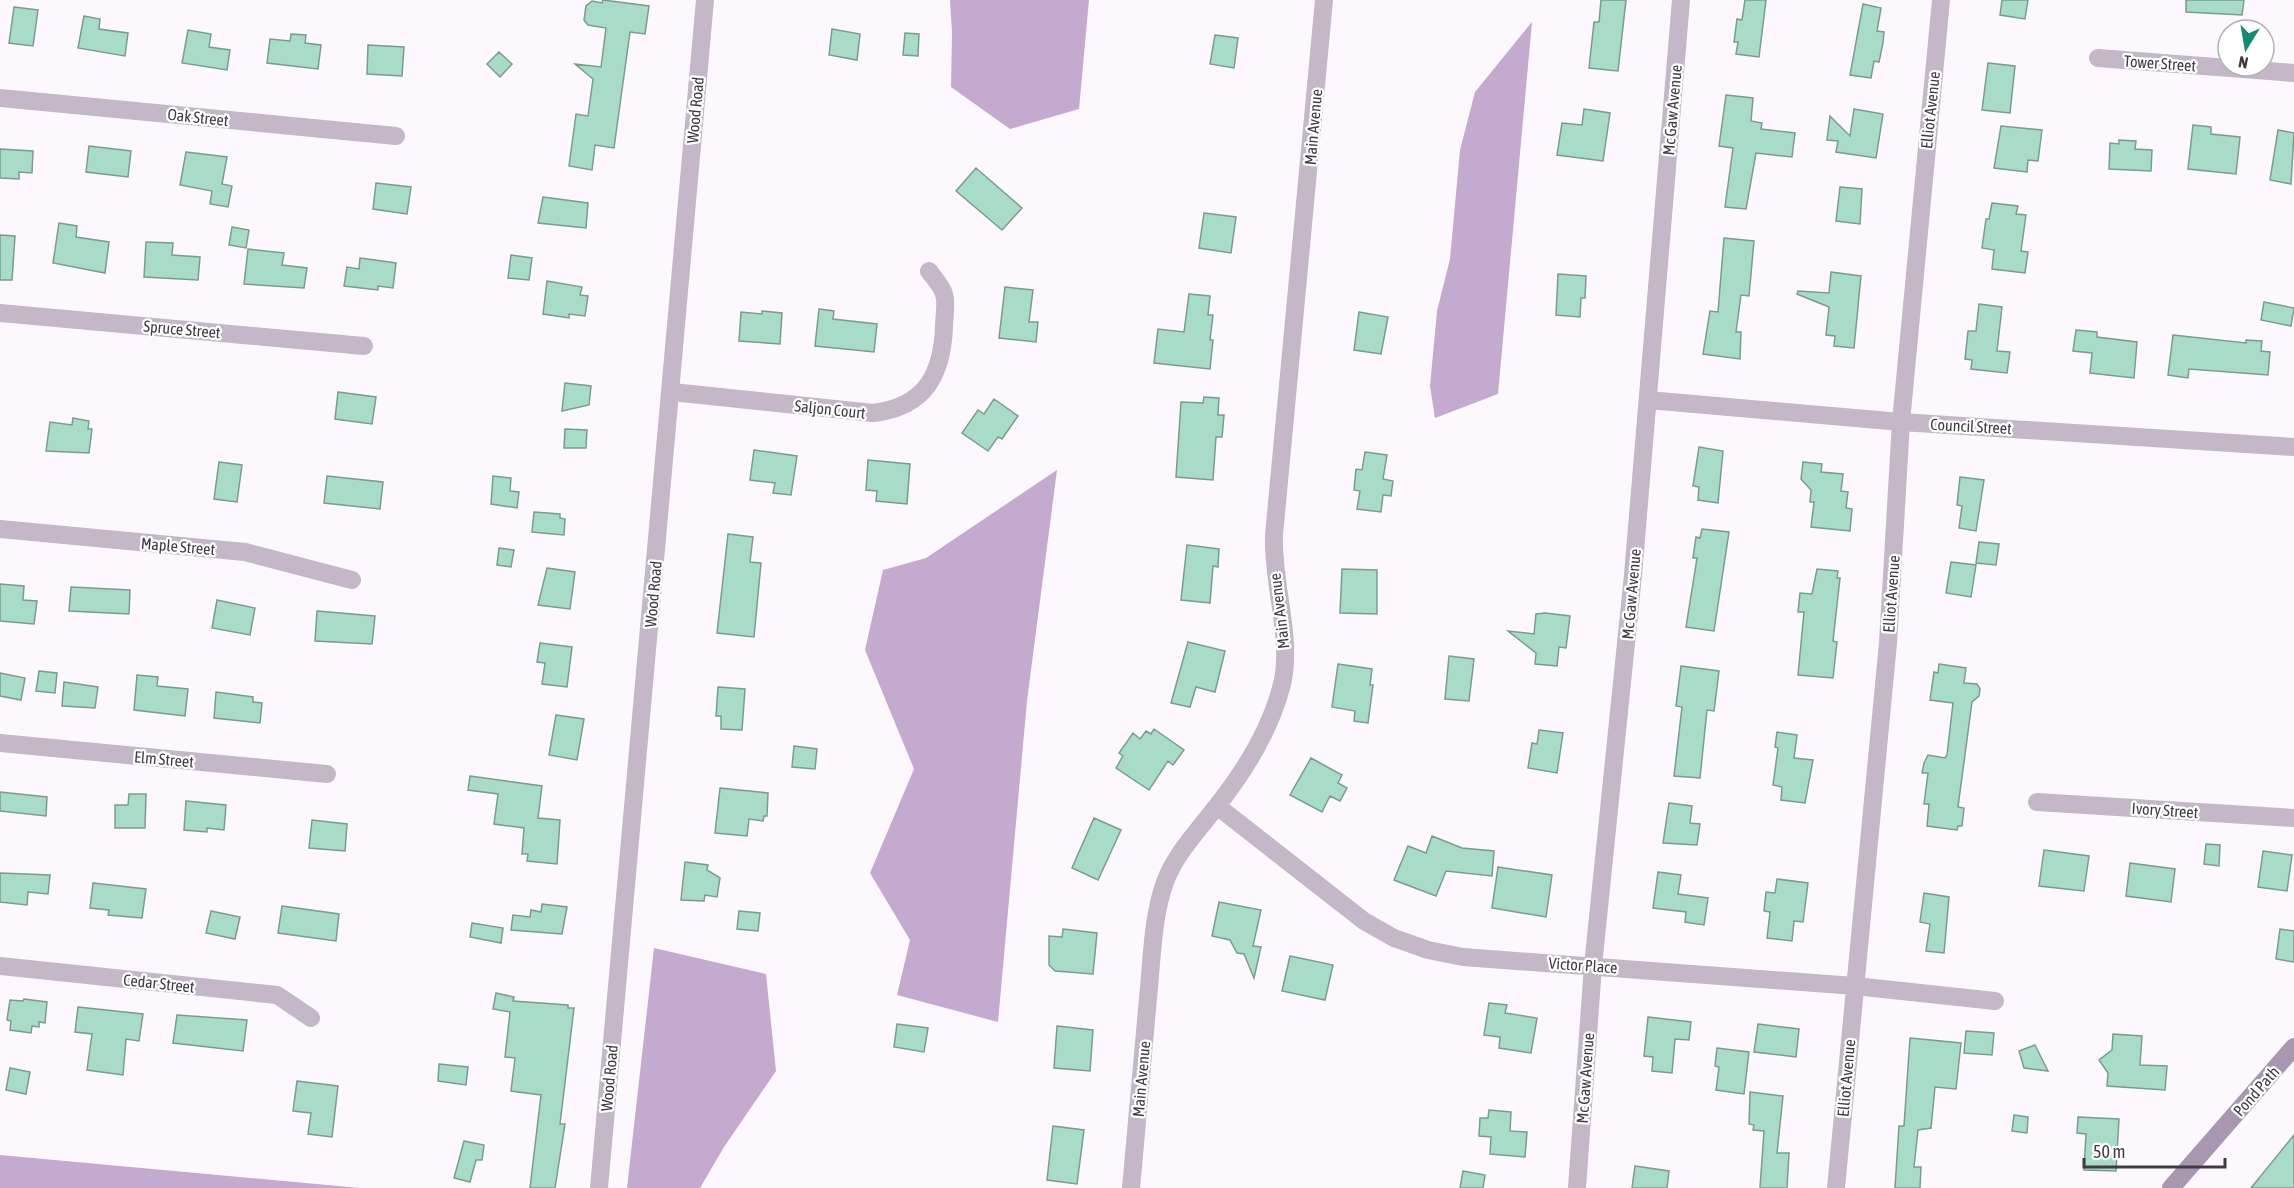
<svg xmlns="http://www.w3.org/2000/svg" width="2294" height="1188" viewBox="0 0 2294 1188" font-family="'Asap Condensed',sans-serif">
<rect width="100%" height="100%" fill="#fcf8fe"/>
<path fill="#c4aacf" d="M950 0H1089L1079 109 1010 129 951 87 952 32Z
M1532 22 1498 394 1435 418 1430 386 1437 311 1450 259 1460 150 1475 92Z
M1057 470 1027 701 998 1022 897 995 910 940 870 873 914 769 865 650 883 570 926 558Z
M654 948 766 974 776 1071 724 1147 700 1188H627Z
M0 1155 360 1188H0Z"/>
<path fill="#a8dcc8" stroke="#7b9c8f" stroke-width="1.5" d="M603 0 649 6 645 34 630 32 614 148 595 145 592 170 569 166 576 114 588 116 593 79 575 64 601 67 606 28 588 25 584 20 586 6 592 1 602 3Z
M1601 0H1626L1618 71 1589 68 1594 22H1599Z
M1745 0H1766L1759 57 1736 54 1738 42H1734L1737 19 1742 20Z
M2002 0H2028L2025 19 2000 15Z
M2186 0H2244L2242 15 2186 12Z
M1863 4 1881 8 1877 31 1884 32 1883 43 1879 62 1874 61 1871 78 1850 75Z
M14 7 38 10 33 46 9 43Z
M84 16 100 19 99 29 128 33 125 56 78 48Z
M832 29 860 34 857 60 829 55Z
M188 30 211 34 209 47 230 50 227 70 182 63Z
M905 33 919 34 918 56 903 55Z
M291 34 306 35 305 43 321 45 318 69 267 63 270 39 290 41Z
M1215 35 1238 38 1234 68 1210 64Z
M368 45 404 47 402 76 367 74Z
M499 52 512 64 500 77 487 64Z
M1988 63 2015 66 2010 113 1982 110Z
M1726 95 1753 98 1751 121 1762 123 1761 129 1795 133 1792 157 1756 153 1746 209 1725 207 1733 148 1719 146Z
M1584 109 1610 113 1603 161 1557 155 1562 123 1582 125Z
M1854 109 1883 114 1876 158 1836 152 1838 141 1827 140 1830 116 1850 136Z
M2193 125 2211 127V134L2240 137 2236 174 2188 169Z
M2001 126 2042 130 2038 161 2028 160 2027 172 1994 168Z
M2278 130 2294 133 2291 184 2270 180Z
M2119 140 2136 141 2135 149 2152 150 2151 171 2109 169 2110 143 2119 144Z
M89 146 131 151 128 177 86 172Z
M0 149 33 151 32 173 19 172V179L0 178Z
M186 152 227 157 222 184 232 186 228 207 210 204 212 191 180 185Z
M976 168 1022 208 1002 230 956 191Z
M376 183 411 187 407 214 373 209Z
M1840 187 1862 189 1860 224 1836 221Z
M543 197 588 203 586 228 538 223Z
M1992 203 2018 206 2016 214 2026 215 2021 251 2028 252 2025 273 1992 269 1994 250 1982 248 1986 219H1989Z
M1204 213 1236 217 1231 253 1199 248Z
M59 223 77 226 76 237 109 242 105 273 53 263Z
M232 227 249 230 246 248 229 245Z
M0 235 15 236 12 280H0Z
M1724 238 1754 241 1749 296 1741 295 1736 332H1741L1740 359 1703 354 1710 311 1718 312Z
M146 242 173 243 172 255 200 257 198 280 144 277Z
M248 249 284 253 282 265 307 268 304 288 244 284Z
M511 255 532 258 529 280 508 278Z
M360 258 396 263 393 288 378 286V290L344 286 347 267 359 269Z
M1831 272 1861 276 1854 348 1834 346 1835 336 1826 335 1829 307 1797 294 1798 291 1829 293Z
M1558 274 1586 276 1585 298H1581L1580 317 1556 315Z
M547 281 582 287 580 295 588 296 585 316 569 314V318L543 314Z
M1005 287 1033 290 1029 322H1038L1036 342 999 338Z
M1189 294 1210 296 1208 315H1213L1210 340H1213L1210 369 1154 363 1158 329 1184 332Z
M2264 302 2294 308 2291 326 2261 320Z
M1979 304 2002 307 1997 351 2010 352 2007 373 1971 369 1972 360 1965 359 1968 331H1976Z
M819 309 834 311 833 319 877 324 874 352 815 346Z
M762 311 782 313 780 344 739 341 741 312 762 314Z
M1359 312 1388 317 1381 354 1354 350Z
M2076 330 2097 332V337L2137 342 2134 378 2090 373 2092 353 2073 351Z
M2173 335 2246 343V340L2262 341 2261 351 2270 352 2268 375 2189 369 2188 378 2168 375Z
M565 383 591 386 589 405 562 411Z
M338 392 376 397 372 424 335 419Z
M1204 397 1219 398 1218 415H1224L1222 437H1216L1213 480 1176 477 1181 402 1203 403Z
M994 399 1018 416 1002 439 998 437 988 451 962 433 978 410 984 414Z
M73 418 89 421 88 429H92L89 453 46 451 50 422 72 425Z
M565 429 587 430 586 448H564Z
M1699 447 1723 451 1718 503 1698 500 1699 487 1693 486Z
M754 450 797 456 791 495 773 493 775 483 750 480Z
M1365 452 1387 455 1383 479 1393 481 1391 496 1383 495 1381 512 1357 509 1360 491 1354 490 1356 469 1362 470Z
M868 460 910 464 907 504 876 501 877 491 866 490Z
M219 462 242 465 237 502 214 499Z
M1803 462 1822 464 1821 472 1843 474 1841 491 1848 492 1846 508 1852 509 1850 531 1811 527 1814 502H1810L1811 490 1801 479Z
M327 476 383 482 380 509 324 503Z
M493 476 511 478 510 491 519 492 517 508 491 504Z
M1960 477 1984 480 1976 531 1959 528 1962 506 1957 505Z
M534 512 560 514V518L565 519 564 535 532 532Z
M1702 529 1729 532 1714 631 1686 627 1697 558H1693L1696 537 1700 538Z
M728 534 753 537 750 562 761 563 754 637 717 633Z
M1979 542 1999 544 1996 565 1976 563Z
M1187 545 1219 549 1218 567 1213 566 1210 603 1181 600Z
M499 548 514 550 511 567 497 565Z
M1951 562 1976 565 1971 597 1946 593Z
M547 568 575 572 570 609 538 605Z
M1342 569 1377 570V614L1340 613Z
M1817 569 1838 571 1837 578H1840L1833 641 1837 642 1833 678 1798 675 1804 612H1798L1800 593 1812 594Z
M0 584 24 586 23 600 37 601 34 624 0 621Z
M71 587 130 590 129 614 69 611Z
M217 600 255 608 250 635 212 628Z
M317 611 375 616 372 644 315 641Z
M1545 613 1570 616 1566 648 1559 647 1557 666 1535 664 1536 653 1508 631 1534 634 1536 614Z
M1188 642 1225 651 1215 692 1196 687 1190 707 1171 703Z
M540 643 572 647 567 687 542 684 545 663 537 662Z
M1449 656 1474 659 1469 701 1445 699Z
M1338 664 1372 669 1370 685H1373L1368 723 1354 721 1355 711 1332 707Z
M1939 664 1966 668 1964 683 1977 684 1980 689 1979 696 1972 702 1958 807 1964 808 1962 826H1958L1957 830 1927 826 1929 804H1924L1928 773H1922L1924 763 1928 755 1945 758 1947 755 1953 703 1930 700 1934 672 1938 673Z
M1681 666 1719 671 1714 711 1707 710 1700 778 1674 776 1682 707 1676 706Z
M39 671 57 673 55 693 36 691Z
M0 673 25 678 21 700 0 696Z
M137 675 158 677 157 686 188 689 185 716 134 710Z
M64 682 98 687 95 708 62 706Z
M718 687 745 689 742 730 721 729V716H716Z
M216 692 253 697V702L262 703 260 723 214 718Z
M556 715 584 719 577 760 549 755Z
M1154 729 1184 750 1173 765 1168 761 1149 790 1116 768 1123 756 1119 753 1133 733 1140 739 1146 731 1151 734Z
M1539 730 1563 733 1557 773 1528 768 1532 743 1537 744Z
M1777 732 1797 735 1794 758 1813 760 1805 803 1781 800 1782 787 1773 785 1778 748 1775 747Z
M794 746 817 749 815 769 792 767Z
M1311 758 1342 775 1338 783 1347 788 1340 801 1330 796 1322 812 1290 795Z
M470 776 542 786 538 818 560 820 557 864 527 861 528 854H522L524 828 494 824 498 794 468 790Z
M720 788 768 793 767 816H764L763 821 749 819 747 836 715 833Z
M0 792 47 797 46 816 0 811Z
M129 794H146L145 828H115V805H128Z
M186 801 226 805 224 830 207 828V832L184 830Z
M1669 803 1692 806 1690 823 1700 824 1697 845 1663 843Z
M1094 818 1121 830 1098 880 1072 868Z
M312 820 347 824 345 851 309 848Z
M1432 836 1462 848 1494 851 1492 876 1446 871 1436 896 1394 880 1408 846 1426 853Z
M2206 844 2220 845 2219 866 2204 864Z
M2044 850 2089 856 2084 891 2039 886Z
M2263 851 2292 855 2287 891 2258 887Z
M685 862 708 865 707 870 720 878 717 897 705 895 704 901 681 900Z
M2130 863 2175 869 2171 902 2126 896Z
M1498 867 1552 875 1546 917 1492 908Z
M1658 872 1681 875 1678 894 1708 898 1704 925 1685 922 1686 912 1653 908Z
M0 873 50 875 48 894 28 892 27 905 0 902Z
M1777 879 1808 883 1803 922 1794 921 1792 941 1767 938 1770 912 1764 911 1766 892 1775 893Z
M93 883 146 889 142 918 108 915 109 910 90 908Z
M1924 893 1949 897 1944 953 1926 951 1930 924 1920 922Z
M1219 902 1261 910 1253 946 1261 947 1254 978 1244 954 1237 953 1230 940 1212 936Z
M542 904 567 907 562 934 511 930 513 915 530 917 531 910 541 912Z
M282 906 339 914 336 941 278 933Z
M211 911 240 917 235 939 206 933Z
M739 911 760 913 758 931 737 929Z
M472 923 503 928 501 943 470 937Z
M1063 929 1097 933 1093 974 1055 971 1049 965V936L1062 937Z
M2280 929 2294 931V962L2276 959Z
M1290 956 1333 965 1325 1000 1282 991Z
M496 993 514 997 513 1001 568 1005V1008H574L560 1124H565L555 1188H530L541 1095 511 1091 515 1058 505 1057 510 1012 493 1009Z
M24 999 47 1002 45 1023 39 1022V1027L32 1026 31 1033 10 1030 11 1021 7 1020 10 1000 23 1001Z
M1489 1003 1507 1005 1505 1013 1537 1018 1531 1053 1499 1048 1500 1037 1484 1035Z
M78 1007 143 1014 139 1041 126 1039 123 1075 87 1070 92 1034 75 1032Z
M177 1015 247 1020 243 1051 173 1043Z
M1648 1017 1691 1022 1689 1040 1675 1039 1672 1073 1652 1071 1653 1057 1644 1056Z
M897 1024 928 1028 924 1052 894 1047Z
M1758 1024 1799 1029 1796 1057 1754 1052Z
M1057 1026 1093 1030 1090 1071 1054 1068Z
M1966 1031 1994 1033 1992 1055 1964 1053Z
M2113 1034 2142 1036 2140 1065 2167 1066 2165 1090 2107 1086 2108 1073 2099 1060 2112 1050Z
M1910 1038 1961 1043 1956 1089 1935 1087 1931 1128 1918 1130 1914 1167H1921L1920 1188H1895L1899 1126H1904Z
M2035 1045 2048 1071 2024 1068 2019 1051Z
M1717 1048 1749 1052 1744 1094 1716 1090 1719 1067 1715 1066Z
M439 1064 468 1067 466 1085 438 1081Z
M10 1068 30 1072 26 1094 6 1090Z
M297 1081 338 1086 332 1137 308 1134 311 1113 293 1111Z
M1750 1092 1783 1096 1777 1153H1789L1787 1188H1760L1764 1131 1753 1130 1754 1125 1749 1124Z
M1489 1110 1511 1112 1510 1131 1527 1132 1525 1157 1490 1154 1491 1137 1479 1136 1480 1118H1488Z
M2014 1115 2028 1117 2027 1133 2012 1131Z
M2078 1117 2119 1119 2116 1171 2084 1170 2086 1134 2077 1133Z
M1053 1126 1084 1130 1077 1184 1047 1180Z
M2294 1135V1188H2251Z
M464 1141 484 1145 482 1160H476L470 1182 454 1178Z
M1635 1166 1669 1171 1667 1188H1632Z
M1463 1171 1485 1175 1483 1188H1460Z"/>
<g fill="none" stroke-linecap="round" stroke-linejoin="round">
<path stroke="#c3b7c8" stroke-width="18" d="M2098 58 2294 73
M0 98 396 136
M0 313 364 346
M672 392 873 413C925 407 942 375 944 327 944 317 947 303 944 294 942 286 933 277 929 271
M1648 400 1901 422 2294 447
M0 529 245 552 352 580
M0 743 327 774
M2037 802 2294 818
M1217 806 1364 921 1394 938 1428 950 1463 957 1855 986 1995 1001
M0 966 277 995 311 1018
M599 1188 705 0
M1131 1188C1137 1125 1142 1062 1148 998 1152 961 1152 918 1165 882 1176 853 1197 832 1216 807 1244 772 1271 728 1282 684 1293 639 1272 583 1274 535L1324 0
M1577 1188 1593 966 1633 575 1681 0
M1836 1188 1888 643 1901 422 1941 0"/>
<path stroke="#a897b0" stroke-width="18" d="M2171 1188 2294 1047"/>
</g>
<g text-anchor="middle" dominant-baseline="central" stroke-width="4.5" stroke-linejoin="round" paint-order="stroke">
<g font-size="16" fill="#413a45" stroke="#fff">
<text transform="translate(2160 63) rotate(4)">Tower Street</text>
<text transform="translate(695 110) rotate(-85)">Wood Road</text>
<text transform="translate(1672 110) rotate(-85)">Mc Gaw Avenue</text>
<text transform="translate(1930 110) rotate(-84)">Elliot Avenue</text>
<text transform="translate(198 117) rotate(6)">Oak Street</text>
<text transform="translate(1313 127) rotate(-85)">Main Avenue</text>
<text transform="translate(182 329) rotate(5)">Spruce Street</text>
<text transform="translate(830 409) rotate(6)">Saljon Court</text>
<text transform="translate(1971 426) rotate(3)">Council Street</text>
<text transform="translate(178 546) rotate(5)">Maple Street</text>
<text transform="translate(653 594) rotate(-85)">Wood Road</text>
<text transform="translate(1631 594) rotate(-85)">Mc Gaw Avenue</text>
<text transform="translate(1891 594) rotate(-86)">Elliot Avenue</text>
<text transform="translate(1279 611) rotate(-97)">Main Avenue</text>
<text transform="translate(164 759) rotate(5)">Elm Street</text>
<text transform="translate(2165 810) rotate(4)">Ivory Street</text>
<text transform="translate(1583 965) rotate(4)">Victor Place</text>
<text transform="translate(159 983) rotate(6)">Cedar Street</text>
<text transform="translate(609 1078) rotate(-85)">Wood Road</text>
<text transform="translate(1585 1078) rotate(-86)">Mc Gaw Avenue</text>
<text transform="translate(1846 1078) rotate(-85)">Elliot Avenue</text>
<text transform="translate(1141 1079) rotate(-85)">Main Avenue</text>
<text transform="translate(2256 1091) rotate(-49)">Pond Path</text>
</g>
</g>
<g transform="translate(2246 48) rotate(191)"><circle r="28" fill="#ffffff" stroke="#b3b0b5" stroke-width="1.5"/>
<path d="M0-4.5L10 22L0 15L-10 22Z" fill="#168b6d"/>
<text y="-9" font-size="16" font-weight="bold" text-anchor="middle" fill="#413a45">N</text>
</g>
<path d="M2084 1158v9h141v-9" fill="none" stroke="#413a45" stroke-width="3"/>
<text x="2093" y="1158" font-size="18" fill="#413a45" stroke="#ffffff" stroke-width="4.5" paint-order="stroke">50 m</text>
</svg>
